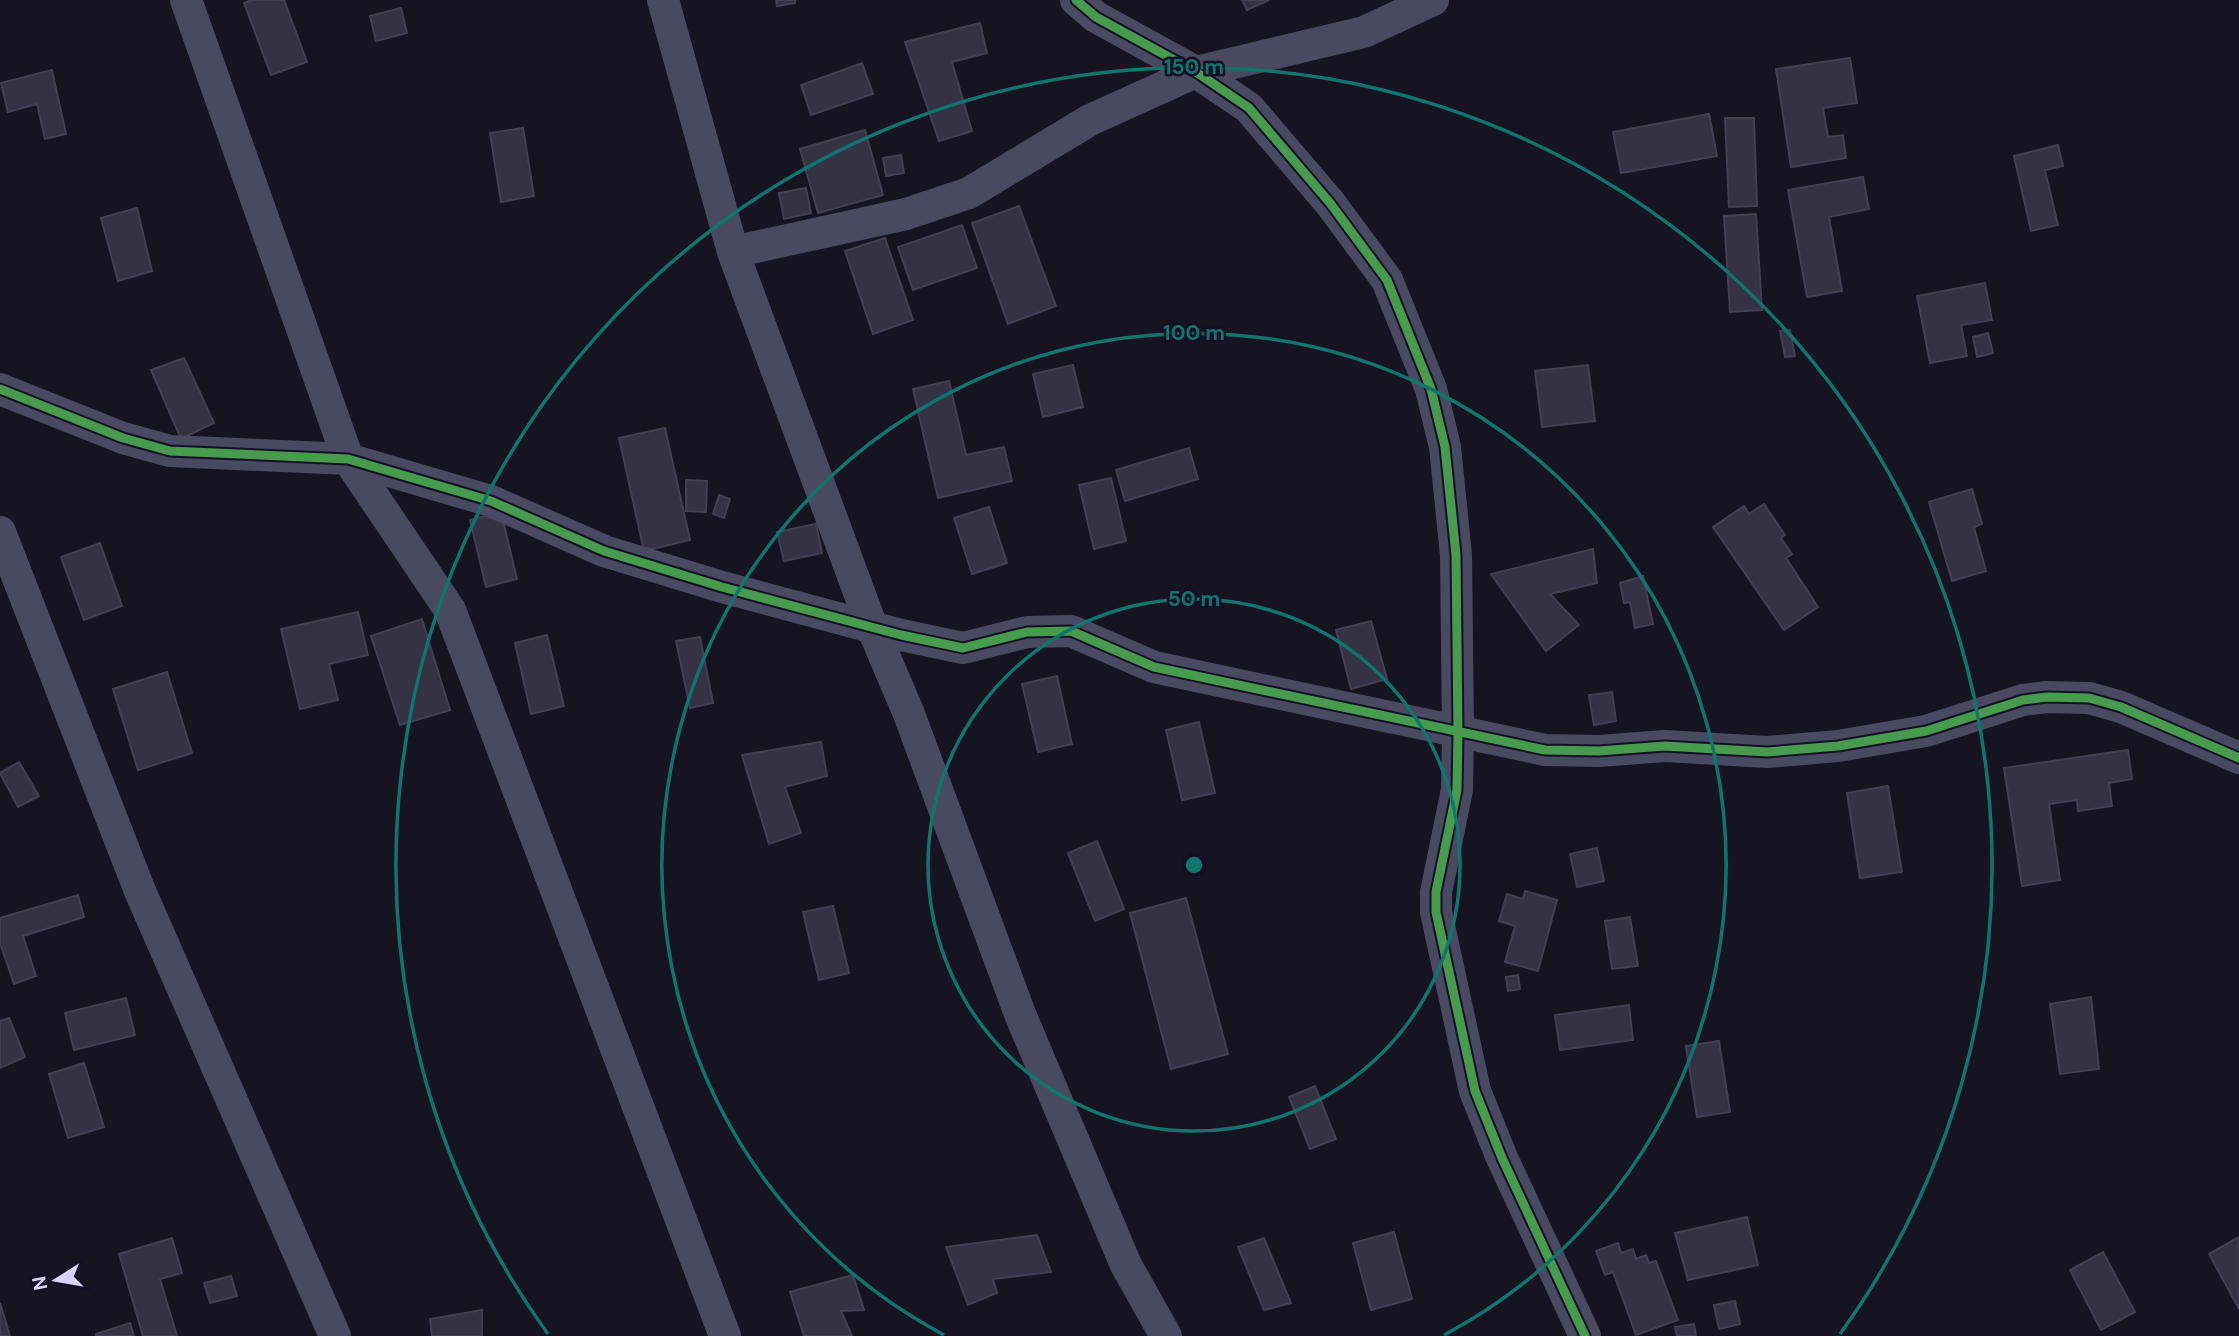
<svg xmlns="http://www.w3.org/2000/svg" width="2239" height="1336" viewBox="0 0 2239 1336" font-family="'DM Sans',sans-serif">
<rect width="100%" height="100%" fill="#161421"/>
<path fill="#343243" stroke="#433f54" stroke-width="2" d="M252 0H284L307 62 271 75 244 3Z
M776 0H795V3L777 6Z
M1242 0H1269L1247 10Z
M401 8 407 33 376 41 370 16Z
M980 23 987 53 952 62 972 131 939 141 905 42Z
M1850 58 1857 103 1823 108 1828 137 1843 135 1846 158 1791 167 1776 69Z
M862 63 873 94 811 115 801 85Z
M52 70 66 134 45 139 37 104 8 112 1 83Z
M1709 114 1717 156 1621 173 1613 132Z
M1725 118H1754L1757 206 1729 207Z
M523 128 534 196 501 202 490 133Z
M865 130 883 195 818 213 800 149Z
M2058 145 2063 166 2045 170 2058 225 2031 231 2014 156Z
M901 155 904 173 886 176 883 158Z
M1863 177 1869 209 1829 217 1842 291 1807 297 1788 190Z
M806 188 811 213 784 219 779 193Z
M1019 206 1056 306 1008 324 972 223Z
M137 208 152 271 118 281 101 218Z
M1756 214 1762 310 1730 312 1724 216Z
M962 225 977 268 913 290 898 247Z
M885 238 913 320 873 334 845 251Z
M1985 283 1992 320 1961 325 1967 356 1930 363 1917 296Z
M1790 330 1795 356 1785 357 1780 331Z
M1988 333 1993 353 1977 357 1973 337Z
M184 358 214 423 181 439 151 370Z
M1073 365 1083 407 1043 417 1033 374Z
M1588 365 1595 421 1542 427 1535 371Z
M949 381 966 455 1004 447 1012 481 938 498 913 389Z
M665 428 690 540 644 551 619 438Z
M1189 448 1198 479 1125 501 1116 470Z
M1111 478 1126 541 1094 549 1079 485Z
M686 480 707 481 706 512 686 511Z
M1972 489 1982 524 1974 527 1986 571 1952 581 1929 502Z
M719 495 730 499 724 518 713 514Z
M1764 504 1785 535 1781 538 1792 554 1786 558 1818 607 1784 630 1713 527 1744 506 1749 514Z
M989 507 1007 563 972 574 954 518Z
M501 512 517 579 486 587 470 520Z
M816 524 822 553 784 561 777 532Z
M100 543 122 606 84 620 61 557Z
M1593 549 1597 583 1550 594 1579 625 1546 651 1491 574Z
M1643 576 1653 624 1635 628 1630 602 1624 603 1620 583Z
M358 612 368 655 329 664 338 700 300 709 281 629Z
M422 619 450 710 400 725 371 636Z
M1371 621 1387 679 1351 689 1336 630Z
M547 635 564 706 531 714 515 643Z
M700 637 713 703 690 708 676 641Z
M167 672 192 753 138 770 113 689Z
M1057 676 1072 744 1038 752 1022 684Z
M1612 692 1616 721 1594 725 1589 695Z
M1199 722 1215 793 1182 800 1166 730Z
M821 742 827 776 785 787 801 833 769 844 742 755Z
M2128 750 2132 779 2109 783 2112 806 2078 811 2077 800 2049 804 2060 880 2022 886 2004 768Z
M19 762 39 796 18 807 0 773Z
M1888 786 1902 872 1860 878 1847 793Z
M1097 841 1124 909 1095 921 1068 853Z
M1597 848 1604 881 1577 887 1570 854Z
M1525 891 1557 900 1538 971 1505 962 1515 926 1499 921 1507 894 1523 899Z
M78 895 84 917 23 936 36 976 14 984 0 943V918Z
M1186 898 1228 1054 1171 1069 1130 913Z
M833 906 849 973 819 980 803 912Z
M1630 917 1638 966 1612 969 1605 921Z
M1518 975 1520 989 1508 991 1506 977Z
M2091 997 2099 1069 2060 1074 2050 1004Z
M126 998 135 1035 74 1050 65 1013Z
M1629 1005 1633 1040 1560 1050 1555 1015Z
M9 1018 25 1057 0 1068V1021Z
M1719 1041 1730 1112 1697 1117 1686 1046Z
M84 1063 104 1127 68 1138 49 1074Z
M1315 1086 1336 1139 1310 1149 1289 1097Z
M1747 1217 1758 1265 1688 1280 1675 1233Z
M1394 1232 1412 1299 1371 1310 1353 1243Z
M1037 1235 1051 1272 993 1279 997 1293 968 1305 946 1247Z
M2239 1237V1309L2209 1254Z
M172 1238 182 1273 160 1279 177 1336H143L119 1254Z
M1264 1238 1291 1303 1264 1310 1238 1247Z
M1618 1243 1621 1253 1633 1249 1636 1259 1646 1255 1649 1263 1656 1261 1678 1320 1636 1335 1613 1272 1605 1275 1596 1251Z
M2103 1252 2135 1312 2101 1330 2070 1270Z
M853 1275 864 1310 841 1311 852 1336H804L790 1292Z
M231 1276 237 1296 210 1303 204 1283Z
M1735 1301 1740 1324 1719 1329 1714 1305Z
M0 1303 10 1336H0Z
M482 1310V1336H432L430 1319Z
M130 1323 134 1336H96V1334Z
M1694 1324 1696 1336H1677L1675 1327Z"/>
<g fill="none" stroke-linecap="round" stroke-linejoin="round">
<path stroke="#4a4962" stroke-width="32" d="M186 0 348 459 450 610 725 1336
M663 0 733 252 872 627 909 714 1020 1014 1126 1265 1166 1336
M1076 0 1096 17 1196 72 1249 108 1330 203 1387 280 1431 389 1445 447 1456 555 1458 733 1457 790 1436 892V912L1475 1091 1502 1158 1585 1336
M733 252 906 214 969 193 1090 120 1196 72 1364 32 1433 0
M0 389 123 438 170 451 348 459 491 501 604 551 722 587 901 635 963 648 1027 632 1071 631 1154 667 1545 750 1599 751 1665 746 1767 752 1838 746 1926 731 2023 700 2047 697 2089 698 2121 707 2239 758
M0 532 140 891 335 1336"/>
<g stroke="#130f26" stroke-width="13">
<path id="cycleway" d="M1076 0 1096 17 1196 72 1249 108 1330 203 1387 280 1431 389 1445 447 1456 555 1458 733 1457 790 1436 892V912L1475 1091 1502 1158 1585 1336
M0 389 123 438 170 451 348 459 491 501 604 551 722 587 901 635 963 648 1027 632 1071 631 1154 667 1545 750 1599 751 1665 746 1767 752 1838 746 1926 731 2023 700 2047 697 2089 698 2121 707 2239 758"/>
</g>
<use href="#cycleway" stroke="#469c4c" stroke-width="9"/>
</g>
<g fill="none" stroke="#0f766e" stroke-width="3.5">
<circle cx="1194" cy="865" r="266"/>
<path d="M944 1335A532 532 0 1 1 1444 1335"/>
<path d="M548 1334A798 798 0 1 1 1840 1334"/>
</g>
<circle cx="1194" cy="865" r="10" fill="#0f766e" stroke="#130f26" stroke-width="3.5"/>
<g font-size="21" text-anchor="middle" font-weight="bold" fill="#0f766e" stroke="#130f26" stroke-width="5" stroke-linejoin="round" paint-order="stroke">
<text x="1194" y="74">150 m</text>
<text x="1194" y="340">100 m</text>
<text x="1194" y="606">50 m</text>
</g>
<g transform="translate(56 1280) rotate(259)" stroke="#130f26" stroke-width="5" paint-order="stroke">
<path d="M0-5L12 26L0 18L-12 26Z" fill="#d9d4ff"/>
<text y="-10" font-size="19" font-weight="bold" text-anchor="middle" fill="#d9d4ff">N</text>
</g>
</svg>
